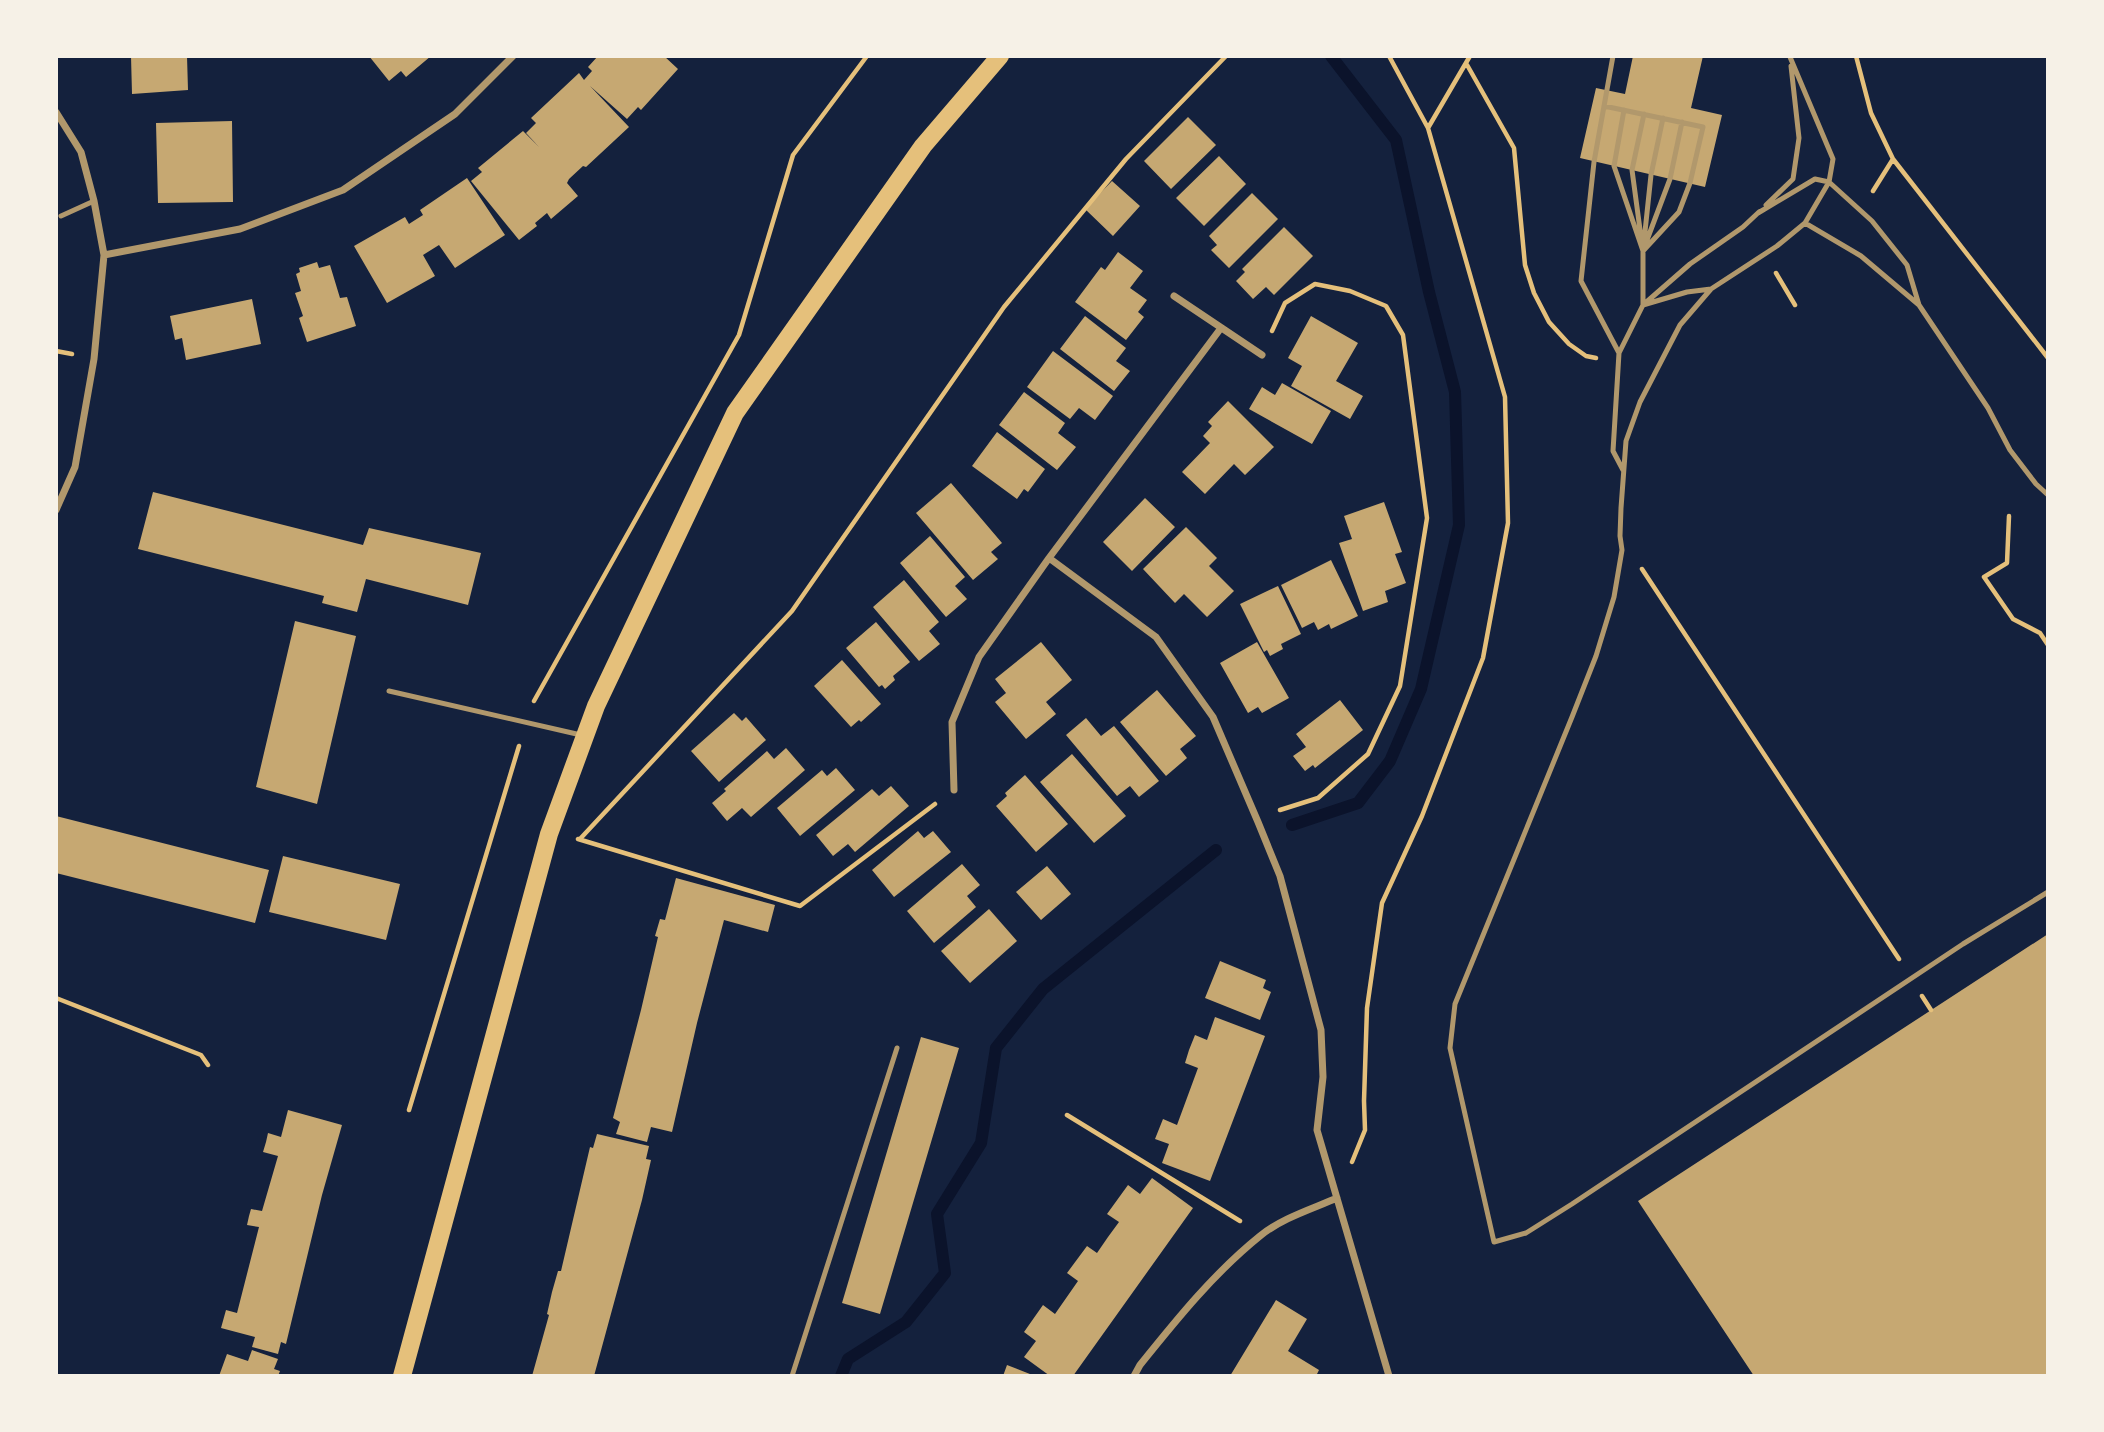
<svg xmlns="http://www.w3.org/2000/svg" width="2104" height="1432" viewBox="0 0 2104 1432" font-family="'Open Sans',sans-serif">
<rect width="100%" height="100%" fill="#14213d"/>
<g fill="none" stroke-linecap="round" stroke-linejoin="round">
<path stroke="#0b132b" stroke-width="12" d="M1292 825 1358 803 1390 761 1421 689 1459 525 1455 392 1429 292 1396 140 1331 56
M841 1376 848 1359 906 1322 945 1273 937 1214 981 1143 996 1048 1043 989 1216 850"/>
</g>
<path fill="#c6a872" d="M131 56H187L188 90 132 94Z
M369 56H431L406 77 401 71 389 81Z
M598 56H664L678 69 641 110 638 107 627 119 590 86 629 127 586 167 583 166 569 179 567 183 578 196 551 219 547 213 535 223 537 226 519 240 471 181 482 172 478 168 523 131 539 147 526 133 536 123 531 118 579 73 584 80 592 71 588 67Z
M1633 56H1703L1691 108 1722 115 1705 187 1580 158 1596 88 1625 94Z
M1188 117 1216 145 1171 189 1144 161Z
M232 121 233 202 158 203 156 123Z
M1219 156 1246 184 1204 226 1176 198Z
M467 178 505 235 455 268 439 245 423 255 435 276 387 303 354 246 405 217 409 224 412 222 423 215 420 210Z
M1112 181 1140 206 1113 236 1085 209Z
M1252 193 1278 219 1229 268 1211 250 1217 245 1209 236Z
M1284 227 1313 256 1274 295 1266 287 1253 299 1236 281 1245 272 1242 269Z
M1118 252 1143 271 1130 288 1147 300 1138 312 1144 317 1126 340 1075 302 1101 267 1105 270Z
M317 262 319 268 330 265 340 298 347 297 356 326 307 342 299 318 303 316 295 293 301 291 296 274 300 272 299 268Z
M252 299 261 344 186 360 182 338 175 340 170 316Z
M1085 316 1126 348 1116 361 1130 371 1114 391 1060 349Z
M1311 316 1358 343 1336 381 1363 396 1350 419 1291 386 1302 366 1288 358Z
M1053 351 1113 396 1095 420 1079 408 1070 419 1027 387Z
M1282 383 1331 411 1312 444 1249 409 1262 387 1275 395Z
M1024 392 1065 423 1058 433 1076 447 1057 470 999 425Z
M1228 401 1274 447 1245 475 1234 464 1205 494 1182 472 1210 443 1203 436 1212 426 1208 422Z
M997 432 1045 469 1028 492 1024 489 1017 499 972 466Z
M951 483 1002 543 991 552 998 559 973 580 916 513Z
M153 492 363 545 369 528 481 553 468 605 366 579 357 612 322 603 324 596 138 549Z
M1145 498 1175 527 1132 571 1103 542Z
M1384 502 1402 552 1395 554 1406 583 1385 591 1388 602 1363 611 1339 543 1352 539 1344 516Z
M1186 527 1217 558 1209 566 1234 591 1207 617 1184 594 1175 603 1143 569Z
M930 536 965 577 955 586 967 599 946 617 900 563Z
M1331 560 1358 616 1331 629 1329 624 1318 630 1314 622 1302 628 1281 585Z
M904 580 939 622 929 631 940 644 919 661 873 607Z
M1278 586 1301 634 1281 644 1283 649 1270 656 1267 650 1264 652 1240 604Z
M295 621 356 636 317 804 256 787Z
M876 622 910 662 893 676 895 680 885 689 882 685 879 687 846 648Z
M1041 642 1072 680 1046 702 1056 714 1026 739 995 702 1006 693 995 679Z
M1257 642 1289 698 1262 713 1258 707 1248 713 1220 663Z
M842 660 881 704 861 722 859 720 851 727 814 686Z
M1157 690 1196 736 1180 749 1187 758 1166 776 1120 722Z
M1340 700 1363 730 1315 768 1313 765 1305 771 1293 756 1306 747 1296 734Z
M734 713 742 721 746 717 766 740 719 782 691 751Z
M1086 718 1101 736 1114 726 1159 781 1139 797 1130 786 1117 796 1066 735Z
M786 748 805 770 751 817 742 808 727 821 712 803 726 791 724 789 767 751 774 759Z
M1072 754 1126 816 1094 843 1040 782Z
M836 768 855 790 800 836 777 808 822 770 827 776Z
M1025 775 1068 824 1036 852 996 806 1007 796 1005 793Z
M891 786 909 806 855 852 848 844 833 856 816 835 872 789 879 796Z
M56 816 269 870 255 923 56 873Z
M918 831 924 838 933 831 951 852 894 897 872 870Z
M283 856 400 884 386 940 269 912Z
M962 864 980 885 967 896 976 907 934 943 907 911Z
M1047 866 1071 894 1041 920 1016 892Z
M676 878 775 905 768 932 724 920 697 1023 672 1132 651 1127 647 1142 616 1134 620 1122 613 1118 641 1010 658 937 655 936 660 919 665 920Z
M989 909 1017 941 970 983 941 951Z
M2048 934V1376H1754L1638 1201Z
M1220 961 1266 980 1263 988 1271 992 1260 1020 1205 998Z
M1215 1017 1265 1036 1210 1181 1162 1163 1169 1144 1155 1139 1163 1119 1177 1125 1198 1068 1185 1063 1189 1050 1195 1035 1207 1040Z
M921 1037 959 1048 880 1314 842 1303Z
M288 1110 342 1125 322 1195 286 1344 281 1342 278 1354 252 1347 255 1337 221 1328 226 1310 237 1313 259 1227 247 1225 249 1216 251 1209 262 1211 278 1156 263 1152 266 1142 268 1133 281 1137Z
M597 1134 649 1146 646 1159 651 1160 642 1200 594 1376H532L549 1315 547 1314 552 1292 558 1271H561L590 1147 593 1148Z
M1152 1178 1193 1208 1073 1376H1050L1024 1357 1036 1341 1024 1332 1043 1305 1055 1314 1078 1281 1067 1273 1087 1246 1097 1253 1108 1237 1119 1222 1107 1214 1128 1185 1140 1194Z
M1276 1300 1307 1319 1288 1351 1319 1370 1316 1376H1230Z
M252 1350 278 1359 274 1369 280 1371 278 1376H219L227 1354 248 1361Z
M1007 1365 1035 1376H1003Z"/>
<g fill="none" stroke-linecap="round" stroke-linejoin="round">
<path stroke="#e5c07b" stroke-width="4.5" d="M1389 56 1428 128
M1856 56 1871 113 1893 159 2048 358
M1466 63 1514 148 1525 265 1534 293 1549 322 1569 344 1586 356 1596 358
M1873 191 1893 159
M1776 273 1795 305
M1272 331 1285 303 1315 284 1350 291 1386 306 1403 335 1427 518 1400 686 1368 754 1318 798 1280 810
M56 351 72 354
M2009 516 2007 563 1984 577 2013 619 2040 633 2048 645
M1642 569 1899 959
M534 701 739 335 793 155 867 56
M578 839 800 906 935 804
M580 839 792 611 1004 307 1126 159 1226 56
M1922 996 1931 1010
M56 998 201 1055 208 1065
M409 1110 519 746
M1067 1115 1240 1221
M1352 1162 1365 1130 1364 1101 1367 1008 1382 903 1422 816 1483 658 1508 523 1505 397 1428 128 1470 56"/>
<path stroke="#b1986c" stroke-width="5" d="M1613 56 1594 162 1581 281 1619 353
M1790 57 1833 159 1829 182 1872 221 1907 265 1919 305 1988 408 2010 450 2036 484 2048 495
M1604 106 1703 127 1690 183 1679 212 1643 251V305L1687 292 1711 289
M1624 110 1614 166 1643 251
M1766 205 1793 179 1799 138 1791 66
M1758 213 1815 179 1829 182 1805 223 1777 246 1711 289 1680 325 1640 402 1626 441 1621 508 1620 536 1622 550 1614 597 1596 656 1572 717 1455 1004 1450 1048 1494 1242 1526 1233 1572 1204 1963 944 2048 892
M61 216 94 201
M1805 223 1861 256 1919 305
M1641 237 1632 170 1644 114
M1644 241 1651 175 1663 118
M1644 248 1670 179 1682 122
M1623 470 1613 451 1619 353 1643 305 1690 264 1743 227 1759 212
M389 691 581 735
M792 1376 897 1048"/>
<path stroke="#b1986c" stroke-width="7" d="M56 112 81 152 94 201 104 255 94 359 75 467 56 510
M104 255 240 229 343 190 455 114 513 56
M1174 296 1262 355
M1049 558 1156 637 1213 717 1258 822 1280 876 1321 1030 1323 1077 1317 1130 1389 1376
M954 790 952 722 979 657 1049 558 1221 328
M1134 1376 1140 1365C1177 1319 1214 1273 1260 1236 1282 1218 1312 1209 1337 1198"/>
<path stroke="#e5c07b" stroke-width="18" d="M402 1376 549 834 596 706 735 413 923 146 1000 56"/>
</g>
<rect width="2104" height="1432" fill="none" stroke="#f6f1e7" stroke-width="116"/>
</svg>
